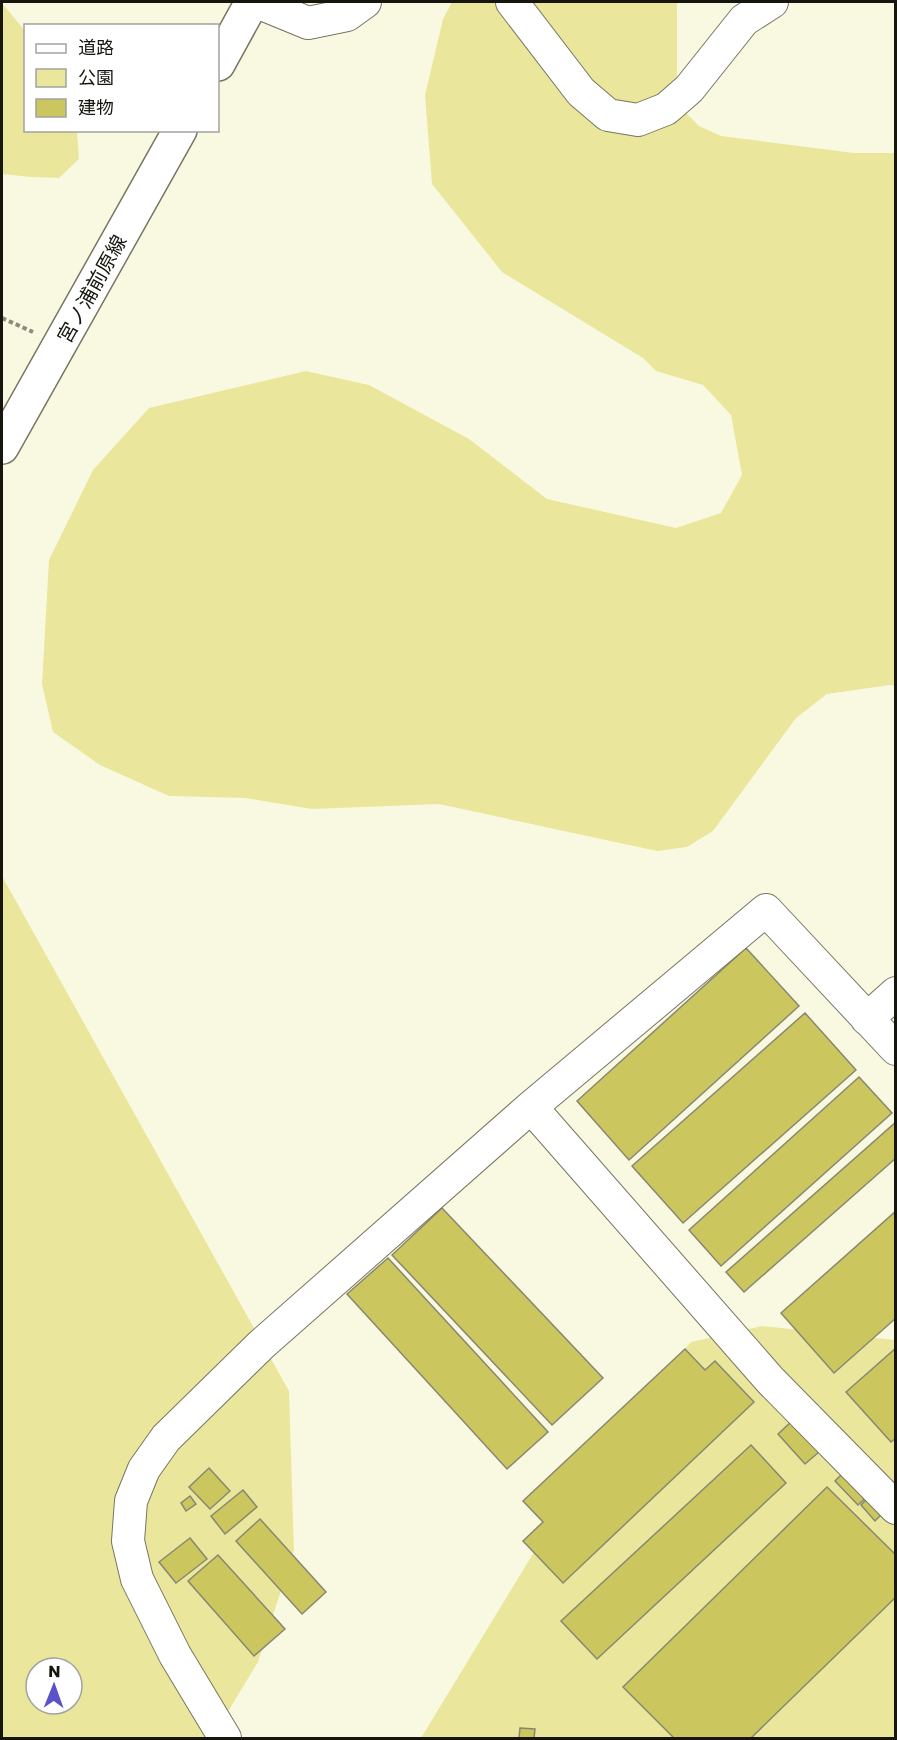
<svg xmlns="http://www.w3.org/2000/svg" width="897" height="1740" viewBox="0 0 897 1740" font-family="Poppins,'Noto Sans JP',sans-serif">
<rect width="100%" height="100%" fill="#f9f9e1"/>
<path fill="#eae79d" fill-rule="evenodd" d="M452 2H677V104L699 126 721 136 854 153H895V686L890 685 827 694 796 718 713 831 687 847 657 851 439 804 312 809 245 798 169 796 100 765 53 732 42 684 49 560 93 470 149 408 306 371 369 385 469 439 547 499 676 528 721 513 742 475 731 415 703 385 656 371 643 358 502 272 432 184 425 95 443 19Z
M2 3 25 31 26 130 77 131 79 159 59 178 31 177 2 174Z
M2 876 289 1391 294 1550 258 1662 212 1738H2ZM36 1668H72V1704H36Z
M762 1326 895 1340V1738H421L599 1445 691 1342Z"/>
<path fill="#cbc65e" stroke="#888872" stroke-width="1.5" d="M746 948 799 1006 629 1160 577 1101Z
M805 1013 856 1070 683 1223 632 1166Z
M859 1077 892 1113 721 1266 689 1230Z
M896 1122V1158L744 1292 726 1272Z
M442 1208 603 1378 552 1425 392 1255Z
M896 1211V1318L834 1373 781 1313Z
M388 1258 548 1432 507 1469 347 1294Z
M896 1348V1438L891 1442 846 1392Z
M685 1349 705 1370 715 1361 754 1402 563 1583 523 1541 543 1522 523 1501Z
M792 1421 820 1451 805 1464 778 1434Z
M751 1445 786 1483 597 1659 561 1621Z
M209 1468 230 1491 210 1509 189 1487Z
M848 1468 871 1493 858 1505 835 1481Z
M827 1487 896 1555V1597L751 1738H674L623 1687Z
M243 1490 257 1507 225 1534 211 1516Z
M190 1496 196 1504 186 1511 181 1503Z
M870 1496 885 1511 875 1521 861 1505Z
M260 1519 326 1592 302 1614 236 1541Z
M190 1538 207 1559 176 1583 159 1562Z
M218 1555 285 1629 254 1656 188 1581Z
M520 1728 535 1729 534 1738H519Z"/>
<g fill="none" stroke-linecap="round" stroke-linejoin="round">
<g stroke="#777662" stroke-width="34">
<path id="minor" d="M257 2 308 23 347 15 365 2
M512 2 581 92 608 115 638 120 666 109 689 89 744 20 772 2
M867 1019 896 993
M531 1107 770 1380 896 1508
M225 1738 175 1655 137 1579 128 1541 131 1501 144 1469 166 1438 261 1345 531 1107 766 910 896 1049"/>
</g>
<g stroke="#777662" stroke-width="36">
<path id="major" d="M218 64 252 2
M2 447 180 130"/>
</g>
<path stroke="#8c8c7c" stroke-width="4" stroke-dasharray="4.5 3" stroke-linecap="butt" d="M2 318 33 332"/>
<use href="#minor" stroke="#fff" stroke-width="32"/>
<use href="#major" stroke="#fff" stroke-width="33"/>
</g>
<g text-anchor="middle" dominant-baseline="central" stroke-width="5" stroke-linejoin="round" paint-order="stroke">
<g font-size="20" fill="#16160e" stroke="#fff">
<text transform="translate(92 289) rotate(-61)">宮ノ浦前原線</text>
</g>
</g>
<rect width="897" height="1740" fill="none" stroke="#16160e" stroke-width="6"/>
<rect x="24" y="24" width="195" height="108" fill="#ffffff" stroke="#a2a29f" stroke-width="1.5"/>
<rect x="36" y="44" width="30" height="9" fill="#ffffff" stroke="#a2a29f" stroke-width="1.5"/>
<text x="78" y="54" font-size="18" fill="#16160e">道路</text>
<rect x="36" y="69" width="30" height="18" fill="#eae79d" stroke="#a2a29f" stroke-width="1.5"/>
<text x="78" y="84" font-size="18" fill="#16160e">公園</text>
<rect x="36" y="99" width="30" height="18" fill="#cbc65e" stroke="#a2a29f" stroke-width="1.5"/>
<text x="78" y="114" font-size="18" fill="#16160e">建物</text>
<g transform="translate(54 1686) rotate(1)"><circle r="28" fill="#ffffff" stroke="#a2a29f" stroke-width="1.5"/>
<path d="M0-4.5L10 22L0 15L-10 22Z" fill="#5b52ca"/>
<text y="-9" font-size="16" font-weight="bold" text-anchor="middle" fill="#16160e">N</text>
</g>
</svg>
